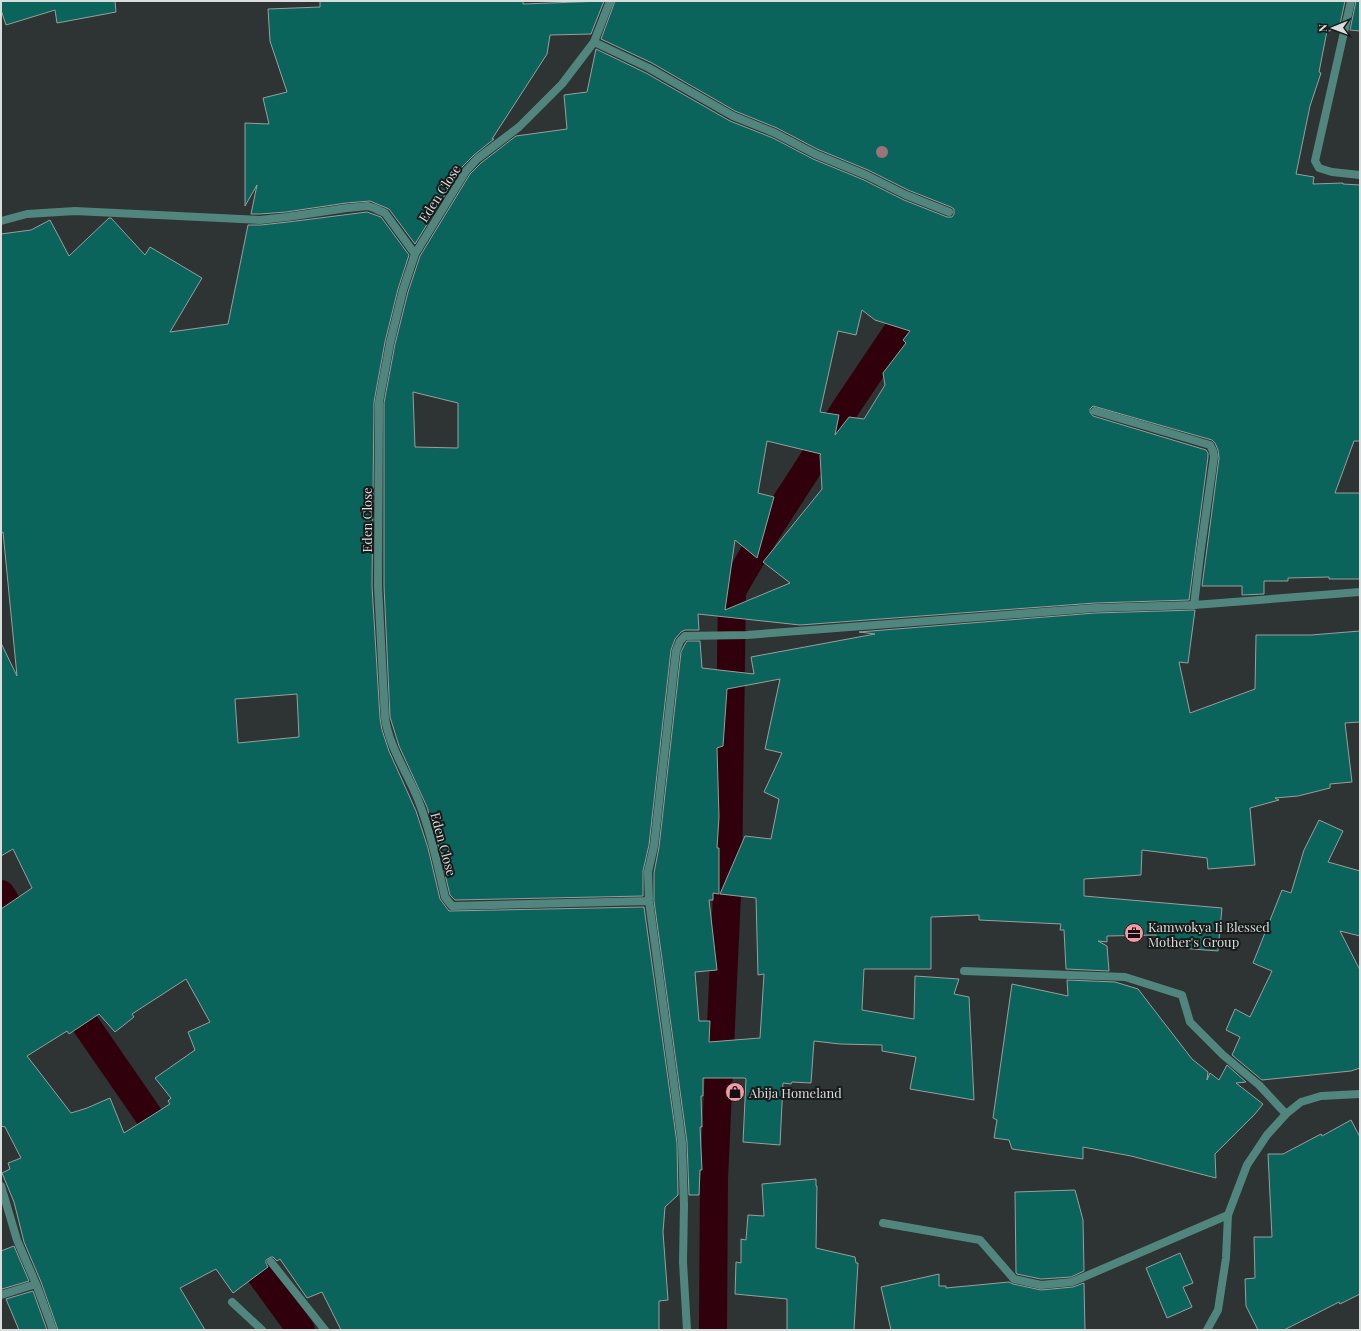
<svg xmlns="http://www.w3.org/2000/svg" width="1361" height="1331" viewBox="0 0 1361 1331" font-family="'Playfair Display',serif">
<rect width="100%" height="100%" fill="#2d3433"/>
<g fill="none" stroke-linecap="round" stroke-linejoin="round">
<path stroke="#30010d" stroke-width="28" d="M1 894 28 938
M64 993 171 1148
M237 1242 301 1330
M713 1330 714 1179 728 872 732 591 764 536 808 468 847 406 921 296"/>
</g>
<path fill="#0b645b" stroke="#97a09e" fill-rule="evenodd" d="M1 1H115L116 12 57 23 55 10 6 25 1 10Z
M320 1H523V4L604 1 591 34 550 35 547 54 492 139H494L474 155 462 167 415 244 389 209 370 201 346 203 286 212 260 214H251L257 185 245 206V123L269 124 263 98 287 92 270 41 268 9 320 7Z
M615 1H1345L1339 29 1331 28 1330 31H1327L1319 72 1321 73 1310 106 1296 174 1314 177 1313 184 1343 183V184L1360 185V441H1354L1335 493H1360V579H1329V577L1288 578V581H1264V594L1242 595V586H1202L1219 458 1218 450 1215 443 1212 440 1093 406 1090 409V412L1093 416 1206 450 1208 453V457L1189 600 1095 603 800 625 698 614 699 630H685L681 632 675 639 671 650 649 845 643 871V896L455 900 450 895 438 845 427 807 399 746 390 717 384 586V403L395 344 408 292 420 256 470 174 481 163 516 136 567 129 564 95 587 92 596 49 646 73 730 121 773 138 813 159 864 180 904 200 947 217H952L954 214V209L951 207 908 190 868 170 817 149 777 128 735 111 652 63 601 39ZM862 310 875 320 910 331 903 340 906 343 883 373 885 385 864 419 849 417 835 435 839 415 820 412 838 331 856 335ZM413 392 458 403V448L415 447ZM767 441 821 454 820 455 822 489 763 562 790 583 725 610 735 540 757 558 774 497 758 493Z
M1356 1H1360V31L1350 30Z
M367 212 381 217 409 255 398 289 385 342 374 402 372 586 380 718 382 730 389 751 416 811 428 848 440 899 449 911 644 907 677 1143 678 1195 665 1207 663 1232 668 1300 659 1301V1330H341L322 1292 307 1298 280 1259 277 1261 273 1257H271L266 1260V1263L268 1267 233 1293 216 1269 180 1288 205 1330H58L41 1282 24 1242 14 1202 2 1173 10 1169 8 1163 21 1158 5 1127 1 1126V909L32 888 13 849 1 856V643L17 676 3 532 1 533V234L31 230 50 220 69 256 109 218H111L145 255 150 247 202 278 170 332 228 324 248 225H261L288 222ZM297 694 299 737 238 743 235 699ZM186 979 210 1022 188 1032 195 1050 155 1078 171 1098 168 1101 170 1104 124 1133 110 1098 87 1108 71 1113 27 1056 67 1031 69 1034 99 1014 115 1032 134 1017 132 1014Z
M1195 610 1188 663 1179 662 1190 713 1255 689 1256 635H1311L1360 631V722L1345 723 1352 782 1330 784V788L1298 796 1275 798 1279 800 1250 808 1255 865 1208 869 1207 858 1142 850 1141 875 1084 879V896L1222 908 1218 951 1155 946 1156 935 1107 936V942L1098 941 1107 946 1109 971 1066 969 1064 930H1060L1061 924 979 920V915L931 917V969H864L862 1010 914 1019 915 976 959 979 954 994 969 997 974 1100 910 1089 916 1057 882 1051V1045L840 1044 814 1041 811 1083 792 1082 791 1084 783 1083 780 1145 743 1142 746 1079 745 1078H703V1096H701L702 1127H700L702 1170H700L699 1195H689L687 1142 654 901V873L659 847 681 652 685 644 687 641H700L702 668 754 674 751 657 875 634 859 632 1095 613ZM780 679 765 749 782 753 764 792 779 799 771 839 745 836 720 894 756 898 758 975 764 974 760 1038 709 1042 710 1021H699L695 972 717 970 709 900H713V893L719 894V848H717L719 817 717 748 723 746 727 689Z
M1319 820 1343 831 1328 862 1360 871V936L1340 931 1360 970V1068L1351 1071 1262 1080 1232 1055 1240 1037 1226 1030 1235 1009 1250 1017 1272 971 1253 963 1282 890 1291 893 1304 850Z
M1067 980 1115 982 1138 989 1192 1059 1208 1072 1207 1080 1210 1073 1219 1080 1227 1065 1246 1082 1236 1083 1263 1104 1255 1114 1215 1154 1216 1178 1131 1156 1083 1147V1159L1012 1149 1009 1140 994 1138 997 1120 993 1118 1012 984 1068 996Z
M1351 1120 1360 1137V1294L1340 1304 1339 1302 1284 1330H1258L1246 1306 1245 1279 1255 1278 1254 1237H1272L1268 1154H1283L1321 1134 1322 1136Z
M816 1179V1186H817L816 1248 855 1257 856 1263H858L854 1330H787V1299L735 1294 736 1262 741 1263V1239L746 1240 748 1215 764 1216 762 1184Z
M1075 1190 1083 1220 1084 1271 1071 1277 1041 1279 1017 1274 1016 1273 1015 1192Z
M14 1246 29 1281 2 1289 1 1286V1251Z
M1180 1253 1193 1283 1183 1287 1192 1307 1167 1318 1146 1268Z
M939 1274V1286H946V1288L1009 1282 1013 1284 1041 1290 1073 1287 1084 1283 1085 1330H891L881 1287Z
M33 1291 47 1330H19L6 1299Z"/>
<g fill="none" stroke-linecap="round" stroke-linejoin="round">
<path stroke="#51867e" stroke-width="8" d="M883 1223 980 1240 1014 1279 1041 1285 1072 1282 1228 1215
M271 1262 325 1330
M232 1302 262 1330"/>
<path stroke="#51867e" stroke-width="8" d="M610 1 594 42 562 84 519 127 477 159 466 171 415 254 403 290 390 343 379 402 378 586 385 718C389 746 406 771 417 797 430 829 437 863 445 897L452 906 649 901
M1351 1 1315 161 1319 168 1332 172 1360 175
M594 42 649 68 733 116 775 133 815 154 866 175 906 195 949 212
M1 221 27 214 75 211 260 220 287 217 347 208 368 206 374 208 385 213 415 254
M1095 411 1210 445 1213 451 1214 457 1200 555 1194 605
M964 971 1125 977 1182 995 1190 1022 1223 1055 1259 1085 1286 1114
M1 1186 17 1240 36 1284 53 1330
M1 1295 36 1284
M687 1330 683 1262 684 1205 682 1143 649 901 648 872 654 846 676 651 680 641 685 636 747 635 1095 608 1194 605 1360 592
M1207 1330 1218 1310 1226 1258 1228 1215 1247 1165 1267 1135 1286 1114 1301 1102 1321 1096 1360 1094"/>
</g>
<circle fill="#9c7378" cx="882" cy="152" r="6"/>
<defs>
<g id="office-disc" transform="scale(1)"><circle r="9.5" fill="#f49aa6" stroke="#181b1a"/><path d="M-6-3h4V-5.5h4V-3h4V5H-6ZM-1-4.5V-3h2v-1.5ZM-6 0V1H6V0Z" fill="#111"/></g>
<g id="shop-disc" transform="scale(1)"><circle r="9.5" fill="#f49aa6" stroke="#181b1a"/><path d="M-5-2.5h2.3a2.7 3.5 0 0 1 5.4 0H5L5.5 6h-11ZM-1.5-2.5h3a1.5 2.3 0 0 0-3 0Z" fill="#111"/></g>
</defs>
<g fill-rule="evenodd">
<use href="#office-disc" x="1134" y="933"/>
<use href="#shop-disc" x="735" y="1092"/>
</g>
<g text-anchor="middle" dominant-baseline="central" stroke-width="4" stroke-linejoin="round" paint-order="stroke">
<g font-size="13" fill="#d9dedd" stroke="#181b1a">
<text transform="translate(439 193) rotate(-57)">Eden Close</text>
<text transform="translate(366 520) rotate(-90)">Eden Close</text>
<text transform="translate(444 844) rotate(75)">Eden Close</text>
</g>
<g font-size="13" fill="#d9dedd" stroke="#181b1a" text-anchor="start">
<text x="1148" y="926">Kamwokya Ii Blessed<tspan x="1148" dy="15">Mother's Group</tspan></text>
<text x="749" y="1092">Abija Homeland</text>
</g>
</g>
<rect width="1361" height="1331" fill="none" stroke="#d9dedd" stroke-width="4"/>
<g transform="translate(1333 28) rotate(269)" stroke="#181b1a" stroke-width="3" paint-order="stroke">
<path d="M0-3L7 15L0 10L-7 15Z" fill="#d9dedd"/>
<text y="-6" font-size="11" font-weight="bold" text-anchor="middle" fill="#d9dedd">N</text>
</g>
</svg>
